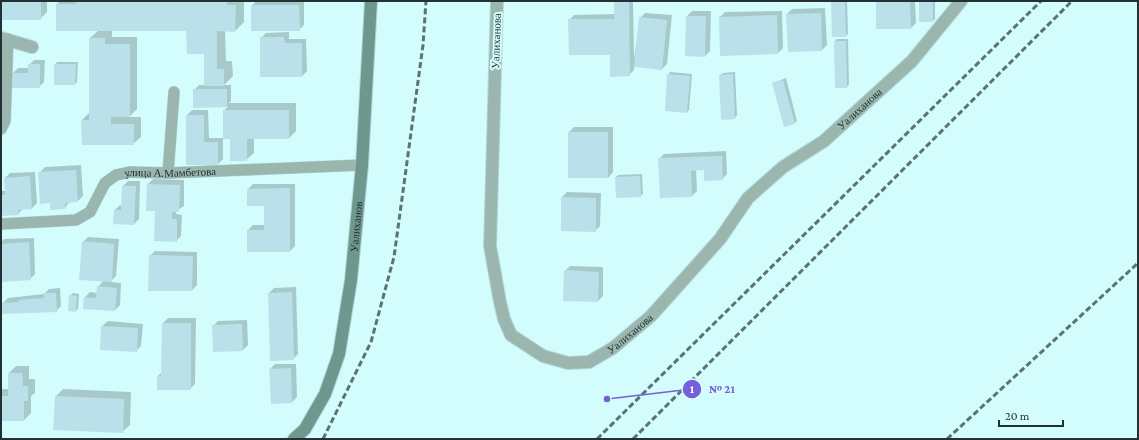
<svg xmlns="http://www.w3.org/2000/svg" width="1139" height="440" viewBox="0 0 1139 440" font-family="'Crimson Pro',serif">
<rect width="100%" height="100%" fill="#d3fcfc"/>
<path fill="#0003" d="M1 1H47V12L40 19H1Z
M60 1H244V22L235 31 225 30 226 61H232L233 76 224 85H231V101L229 103H296V131L289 138H254V153L246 160 231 138H223V159L218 164 187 115 192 110H208L209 138H224V111L228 106 194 107V90L199 85H205V53L187 30H112V37H137V109L129 117H141V137L133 144 82 120 90 112V38L99 30 57 4Z
M256 1H304V25L299 30 252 6Z
M615 1H633L634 59 640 18 645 13 672 15 667 64 662 69 634 66V70L629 75 611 54 569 20 574 15 615 14Z
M832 1H847L848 34 846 36Z
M877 1H915L916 23 911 28Z
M920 1H935V19L933 21Z
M825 8 827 45 822 50 787 14 792 9Z
M692 11H711L710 51 705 56 687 16Z
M782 11 783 48 778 53 720 17 725 12Z
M289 32V39H306L307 71 302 76 261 38 266 33Z
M837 39H848L849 84 847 87 835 41Z
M34 60H45L44 82 39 87 13 73 18 68H29V65Z
M57 62H78L77 82 75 84 55 65Z
M670 72 692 74 689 110 687 112 668 75Z
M735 72 737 115 735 118 720 75 723 73Z
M786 78 797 121 794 123 773 83Z
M574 127H613V172L608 178 569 132Z
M726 151 727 174 722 179 705 169H696L697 191 692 196 659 159 664 154Z
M81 165 83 196 78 201H70L65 208 51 202 40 172 45 167Z
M35 172 37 203 32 208 23 209 18 214 1 215V191H6L5 178 10 173Z
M642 174 643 194 640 196 616 177 618 175Z
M153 179 184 180V206L176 211V214L182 215 181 236 176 241 156 210H147L148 184Z
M128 181H140L139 219 134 224 115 210 120 205 122 206 123 186Z
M253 184H295V246L290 251H248V230L253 225H265V205L248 189Z
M567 192 601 193 600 226 595 231 562 197Z
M88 237 119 239 116 276 110 282 121 283 120 305 115 310 85 297 90 292 98 293V287L104 280 83 242Z
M34 238 35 274 30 279 1 281V242L4 239Z
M155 251 197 252V285L192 290 150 256Z
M570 266 603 267V296L598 301 565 271Z
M1 285 2 304 8 298 44 294 49 289 60 288 61 306 56 311 3 307 1 309Z
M296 287 298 354 293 359 271 360 269 293 274 288Z
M73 293 79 294 78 309 75 311 70 296Z
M168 318H196L195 384 190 389 158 376 162 372 163 323Z
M247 320 248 345 243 350 213 326 218 321Z
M108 321 143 324 141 346 136 351 102 326Z
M275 364H296L297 397 292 402 270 369Z
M16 366H29V379H35V393L31 396V413L24 420H1V389H9V373Z
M63 389 131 392 130 425 122 432 56 396Z"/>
<path fill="#bae0ea" d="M1 1H41V20H1Z
M76 1H227V5H236L235 32 217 31V69H224V86H204V54H187L186 31H56V4H76Z
M614 1H629L630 76 610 77V55H569L568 19H614Z
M831 1H845L846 37H832Z
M876 1H910L911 29H876Z
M919 1H933V22H919Z
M251 5H299L300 31H251Z
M821 13 822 51 788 52 786 14Z
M777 15 778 54 720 56 719 17Z
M686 16H706L705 57 685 56Z
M639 17 667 20 662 70 634 67Z
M260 37H284L285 43H302V77H260Z
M89 38H105V44H130V117H111V124H134V145H82L81 120H89Z
M834 41H846L847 88H835Z
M28 64H40V88H12V73H28Z
M54 64H76L75 85H54Z
M667 74 690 76 687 113 665 111Z
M733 74 735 119 721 120 719 75Z
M783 80 795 124 784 127 772 83Z
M193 89H227V107L193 108Z
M223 110H289V139H247V161H230V139H223Z
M186 115H204V142H218V165H186Z
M568 132H608V178H568Z
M722 156 723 180 704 181V170L691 171 692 197 660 198 658 158Z
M76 170 78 202 65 203V209L50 210V203L40 204 38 172Z
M30 176 32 209 18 210 19 215 1 216V195H5L4 178Z
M640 176 641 197 616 198 615 177Z
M147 184 180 185 179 212H172V219H177V242L154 241 155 211H146Z
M122 186H136L134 225 113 224 114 210H121Z
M290 188V252H247V230H264V206H247V189Z
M561 197 596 198V232L561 231Z
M82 241 114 244 112 282 79 280Z
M29 242 31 280 1 282V244Z
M149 255 193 256 192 291H148Z
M564 270 599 272 598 302 563 301Z
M97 286 117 288 115 311 83 309 84 297 96 298Z
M292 292 294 360 270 361 268 293Z
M43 293H56L57 312 2 314V303L19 302 18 300 44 298Z
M69 295 77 296 76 312 68 311Z
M162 323H191V390H157V376H161Z
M242 324 243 351 213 352 212 325Z
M101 326 138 328 137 352 100 350Z
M291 368 292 403 271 404 269 369Z
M8 373H22L23 386H28V401H24V421H1V396H8Z
M55 396 124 399 123 433 53 430Z"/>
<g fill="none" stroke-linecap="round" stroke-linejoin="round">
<g stroke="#b3d7d8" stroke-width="12">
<g id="lane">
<path d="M1 129 5 121 8 39"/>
<path d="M168 173 174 92"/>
<path id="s1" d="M1 224 76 220 90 212 105 183 116 175 130 172 168 173 362 165"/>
</g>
</g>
<g stroke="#b3d7d8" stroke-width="14">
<g id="street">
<path id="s2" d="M497 1 490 246 500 302 504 319 511 335 543 356 568 363 589 362 613 348 651 316 720 239 748 198 783 167 824 141 912 61 961 1"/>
<path d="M1 38 32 47"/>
</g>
</g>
<g stroke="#b3d7d8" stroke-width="14">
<g id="secondary">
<path id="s3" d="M294 439 305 429 325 394 339 354 351 280 362 165 371 1"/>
</g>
</g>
<use href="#lane" stroke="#9ab6af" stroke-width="11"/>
<use href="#street" stroke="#9ab6af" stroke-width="12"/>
<use href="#secondary" stroke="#6e988e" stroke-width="12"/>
<path stroke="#5c7374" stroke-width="3" stroke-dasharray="6 3" stroke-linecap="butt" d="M323 439 371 342 394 257 423 45 426 1
M597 439 1041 1
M633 439 1072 1
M947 439 1138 263"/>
</g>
<g text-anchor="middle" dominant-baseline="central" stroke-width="4" stroke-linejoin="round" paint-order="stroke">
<g font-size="11" fill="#223132" stroke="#d3fcfc">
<text transform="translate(496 41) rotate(-88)">Уалиханова</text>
<text stroke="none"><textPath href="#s2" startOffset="796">Уалиханова</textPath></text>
<text stroke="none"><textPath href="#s1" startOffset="192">улица А.Мамбетова</textPath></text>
<text stroke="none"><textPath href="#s3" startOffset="226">Уалиханов</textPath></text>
<text stroke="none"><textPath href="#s2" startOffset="472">Уалиханова</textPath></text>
</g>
</g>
<path fill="none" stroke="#775fd9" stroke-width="1.5" d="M607 399L692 389"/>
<g fill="#775fd9" stroke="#d3fcfc" stroke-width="1.5">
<circle cx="607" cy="399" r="4"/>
<circle cx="692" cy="389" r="10"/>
</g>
<g font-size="12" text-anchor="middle" font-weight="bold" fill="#fff">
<text x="692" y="393">1</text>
</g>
<g font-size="12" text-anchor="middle" font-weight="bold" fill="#775fd9" stroke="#d3fcfc" stroke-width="4" stroke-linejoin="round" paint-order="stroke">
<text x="722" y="393">№ 21</text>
</g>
<rect width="1139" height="440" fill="none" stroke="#223132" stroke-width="4"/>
<path d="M999 420v6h64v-6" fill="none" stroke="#223132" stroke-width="2"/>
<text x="1005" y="420" font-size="12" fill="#223132" stroke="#d3fcfc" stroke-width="3" paint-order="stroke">20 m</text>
</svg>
